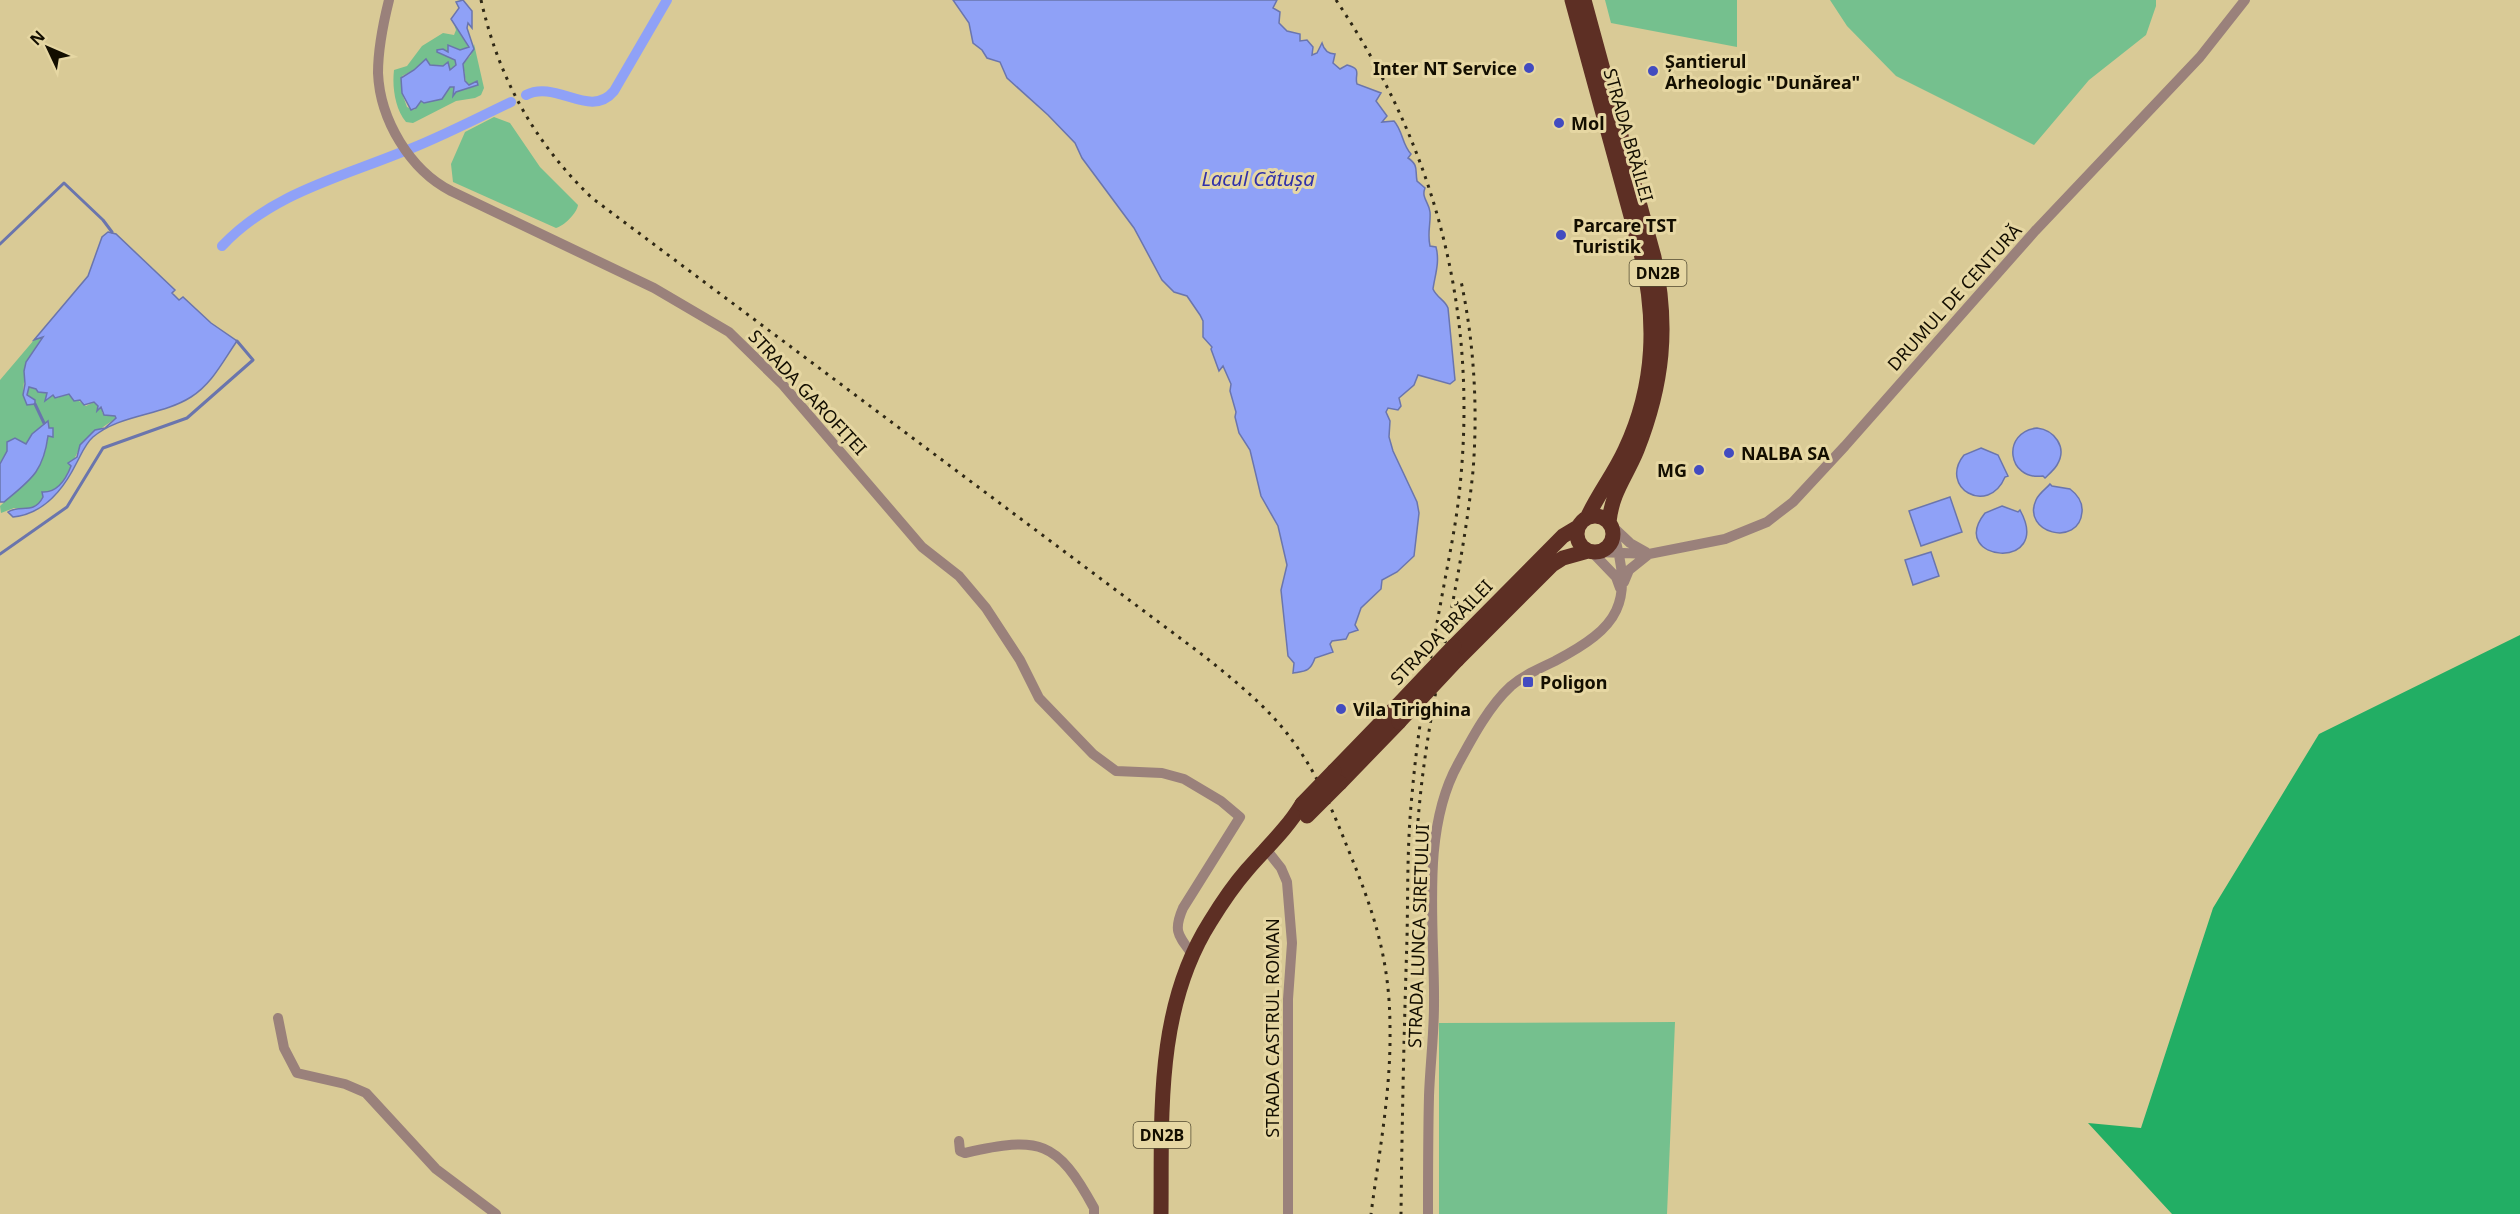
<svg xmlns="http://www.w3.org/2000/svg" width="2520" height="1214" viewBox="0 0 2520 1214" font-family="'Noto Sans',sans-serif">
<rect width="100%" height="100%" fill="#d9ca96"/>
<path fill="#75c08e" d="M1605 0H1737V47L1611 23Z
M1830 0H2156V6L2146 35 2089 80 2034 145 1896 76 1847 26Z
M454 24 469 48 460 50 452 47 450 54 437 52 455 60 456 65 450 70 448 63 443 66 430 65 426 59 414 70 402 76V93L407 107 414 110 421 101 424 102 442 99 450 87H454L453 95 456 92 476 86 466 83 463 64 471 55 474 44 484 88 481 95 475 98 456 101 413 123 406 122C395 109 392 87 394 70L407 66 422 46 443 33 454 35 456 30Z
M494 117 510 123 540 167 578 205C577 213 564 226 556 228L453 182 451 164 465 132Z
M43 336 26 362 23 392 29 398 27 391 29 387 47 393 46 400 53 395 56 398 69 394 86 406 94 402 103 408 102 413 115 416 116 418 83 441 66 476 59 486 43 497 39 504 25 510 14 508 1 513 0 506C27 481 43 475 48 436L52 437 49 428 44 423 26 444 18 440 7 447V451L0 464V380L34 340Z
M1675 1022 1667 1214H1439V1023Z"/>
<path fill="#22ae64" d="M2520 635V1214H2172L2088 1123 2141 1128 2213 908 2319 734Z"/>
<path fill="#8fa1f7" stroke="#6a75ad" stroke-width="1.5" d="M463 0 472 11V28L468 23 467 28 474 49 463 64 465 81 469 85 477 81 478 85 456 92 453 96 454 87H450L442 99 424 103 421 101 416 108 411 110 402 93 401 78 414 70 426 59 430 65 443 66 448 62 450 70 456 65 455 60 437 52V50L443 49 448 52V45L460 50 469 47 451 19 459 8 456 2Z
M953 0H1277L1273 8 1280 12 1279 23 1287 31 1300 34V41L1307 40 1313 47 1312 55 1317 53 1322 43C1324 50 1328 54 1335 54L1333 63 1340 69 1347 65C1363 69 1354 75 1357 84L1381 93 1376 101 1387 116 1382 122 1394 121C1403 131 1402 145 1411 154L1408 158C1419 165 1415 171 1417 181L1425 188C1421 198 1429 202 1430 212 1431 223 1427 233 1430 246L1436 247C1440 262 1435 275 1433 289 1437 298 1445 300 1448 308L1455 380 1450 384 1418 375 1414 385 1399 398 1401 406 1398 410 1388 408 1386 412 1390 421 1389 437 1393 451 1417 502 1419 513 1414 556 1397 572 1382 580 1381 589 1361 608 1355 625 1358 630 1349 633 1346 639 1332 641 1330 644 1333 652 1315 658C1310 672 1305 671 1293 673L1294 663 1288 656 1281 590 1287 565 1278 526 1261 496 1250 450 1239 433 1235 417 1236 412 1230 391 1231 384 1223 366 1219 371 1211 349 1212 347 1203 337V321L1200 315 1187 296 1174 292 1162 280 1134 228 1082 158 1075 143 1048 115 1007 78 1000 62 987 58 982 50 973 43 969 23Z
M108 232 116 234 175 290 172 293 179 300 183 297 211 323 237 341C223 361 212 384 191 397 161 416 120 414 93 437 85 444 81 455 76 464 63 490 43 514 13 517L8 512C20 504 34 515 43 497L42 492C57 493 66 479 71 466L68 463 77 457 80 445 95 430 105 428 116 418 115 416 104 415 101 407 97 411 98 406 94 402 84 405 80 400 74 401 69 394 55 398 53 395 45 401 47 393 38 392 36 389 29 387 27 395 35 400V404L27 405 23 395 25 384 24 371 26 362 43 337 34 340 88 276 102 237Z
M48 421 49 428H53V437L48 436C43 473 30 480 4 502H0V464L7 451V442L15 438 26 444 32 434Z
M2037 428C2054 430 2068 447 2057 465 2054 470 2048 475 2045 478L2043 476C2007 481 2001 432 2037 428Z
M1981 448 1998 455 2008 476 2005 477C1988 517 1938 487 1964 455Z
M2050 484 2052 486 2070 489C2078 495 2083 502 2082 512 2079 548 2021 533 2036 500 2039 493 2047 488 2050 484Z
M1950 497 1962 532 1921 546 1909 511Z
M2002 506 2018 512 2020 510C2054 572 1946 562 1985 513Z
M1931 552 1939 576 1913 585 1905 560Z"/>
<g fill="none" stroke-linecap="round" stroke-linejoin="round">
<path stroke="#6a75ad" stroke-width="3" d="M0 244 64 183 103 220 112 232
M35 404 44 423
M0 554 67 507 103 448 187 418 253 360 237 341"/>
<path stroke="#8fa1f7" stroke-width="10" d="M526 95C556 79 590 120 614 91L667 0
M222 246C271 194 338 178 402 152 439 138 475 119 511 102"/>
<path stroke="#9a817b" stroke-width="10" d="M389 0C383 24 378 49 378 73 380 120 410 170 451 191L654 288 729 332 783 385 922 547 959 576 986 608 1020 660 1039 698 1093 754 1116 771 1162 773 1184 779 1221 801 1240 817 1183 908C1173 931 1178 935 1192 954
M1613 527 1630 543 1646 552
M1592 552 1616 577 1620 588
M1598 552 1649 554 1725 539 1767 522 1793 502 1845 446 2035 231 2200 57 2245 0
M1624 582 1629 570 1649 554
M1266 849 1281 868 1287 882 1292 943 1288 999V1214
M278 1018 284 1048 297 1073 345 1084 366 1093 436 1169 496 1214
M959 1141 960 1151 965 1153C1040 1136 1057 1140 1094 1208V1214
M1428 1214C1428 1175 1428 1135 1429 1096 1430 1066 1434 1035 1434 1005 1435 929 1420 832 1458 764 1472 738 1489 706 1511 686 1524 675 1540 668 1555 661 1620 627 1634 603 1613 531"/>
<path stroke="#5d2f24" stroke-width="15" d="M1572 0 1640 249C1657 318 1656 384 1625 450 1614 474 1598 494 1587 518
M1584 0 1654 257C1669 327 1663 384 1637 450 1626 477 1612 492 1609 522
M1577 534a18 18 0 1 1 36 0a18 18 0 1 1-36 0Z
M1454 646 1563 536 1578 527
M1457 660 1552 565 1563 558 1588 551
M1334 771 1398 705
M1340 783 1399 722
M1161 1214C1162 1115 1155 1009 1210 922 1221 904 1233 886 1247 870 1266 848 1287 829 1302 804"/>
<path stroke="#2f2815" stroke-width="3" stroke-dasharray="3 6" stroke-linecap="butt" d="M481 0C499 79 534 142 592 198L1204 656C1235 681 1268 707 1292 740 1317 773 1333 811 1348 849 1374 912 1390 960 1390 1029 1391 1091 1379 1153 1371 1214
M1336 0C1435 147 1478 310 1460 486 1457 519 1450 552 1444 585 1431 655 1418 724 1412 795 1407 843 1408 891 1407 939 1404 1031 1402 1122 1401 1214
M1418 821C1427 703 1461 589 1473 471 1478 408 1474 342 1461 281"/>
<path stroke="#5d2f24" stroke-width="15" d="M1398 705 1454 646
M1399 722 1457 660
M1302 804 1334 771
M1307 816 1340 783"/>
</g>
<g fill="#424bc0" stroke="#e6d7a3" stroke-width="2">
<circle cx="1529" cy="68" r="6"/>
<circle cx="1653" cy="71" r="6"/>
<circle cx="1559" cy="123" r="6"/>
<circle cx="1561" cy="235" r="6"/>
<circle cx="1729" cy="453" r="6"/>
<circle cx="1699" cy="470" r="6"/>
<rect x="1522" y="676" width="12" height="12" rx="3"/>
<circle cx="1341" cy="709" r="6"/>
</g>
<g text-anchor="middle" dominant-baseline="central" stroke-width="6" stroke-linejoin="round" paint-order="stroke">
<g fill="#e6d7a3" stroke="#524a31" stroke-width="1.5">
<rect x="1629.5" y="260" width="57" height="26" rx="4.5"/>
<rect x="1133.5" y="1122" width="57" height="26" rx="4.5"/>
</g>
<g font-size="16" font-weight="bold" fill="#130e00">
<text x="1658" y="273">DN2B</text>
<text x="1162" y="1135">DN2B</text>
</g>
<g font-size="18" font-weight="bold" fill="#130e00" stroke="#e6d7a3" text-anchor="start">
<text x="1665" y="61">Șantierul<tspan x="1665" dy="21">Arheologic "Dunărea"</tspan></text>
<text x="1517" y="68" text-anchor="end">Inter NT Service</text>
<text x="1571" y="123">Mol</text>
<text x="1573" y="225">Parcare TST<tspan x="1573" dy="21">Turistik</tspan></text>
<text x="1741" y="453">NALBA SA</text>
<text x="1687" y="470" text-anchor="end">MG</text>
<text x="1540" y="682">Poligon</text>
<text x="1353" y="709">Vila Tirighina</text>
</g>
<g font-size="18" fill="#130e00" stroke="#e6d7a3">
<text transform="translate(1629 135) rotate(74)">STRADA BRĂILEI</text>
<text transform="translate(1954 297) rotate(-48)">DRUMUL DE CENTURĂ</text>
<text transform="translate(808 392) rotate(47)">STRADA GAROFIȚEI</text>
<text transform="translate(1441 632) rotate(-46)">STRADA BRĂILEI</text>
<text transform="translate(1418 936) rotate(-88)">STRADA LUNCA SIRETULUI</text>
<text transform="translate(1272 1028) rotate(-90)">STRADA CASTRUL ROMAN</text>
</g>
<g font-size="20" font-style="italic" fill="#3030a9" stroke="#e6d7a3">
<text x="1258" y="178">Lacul Cătușa</text>
</g>
</g>
<g transform="translate(48 48) rotate(314)" stroke="#e6d7a3" stroke-width="4.5" paint-order="stroke">
<path d="M0-4.5L10 22L0 15L-10 22Z" fill="#130e00"/>
<text y="-9" font-size="16" font-weight="bold" text-anchor="middle" fill="#130e00">N</text>
</g>
</svg>
